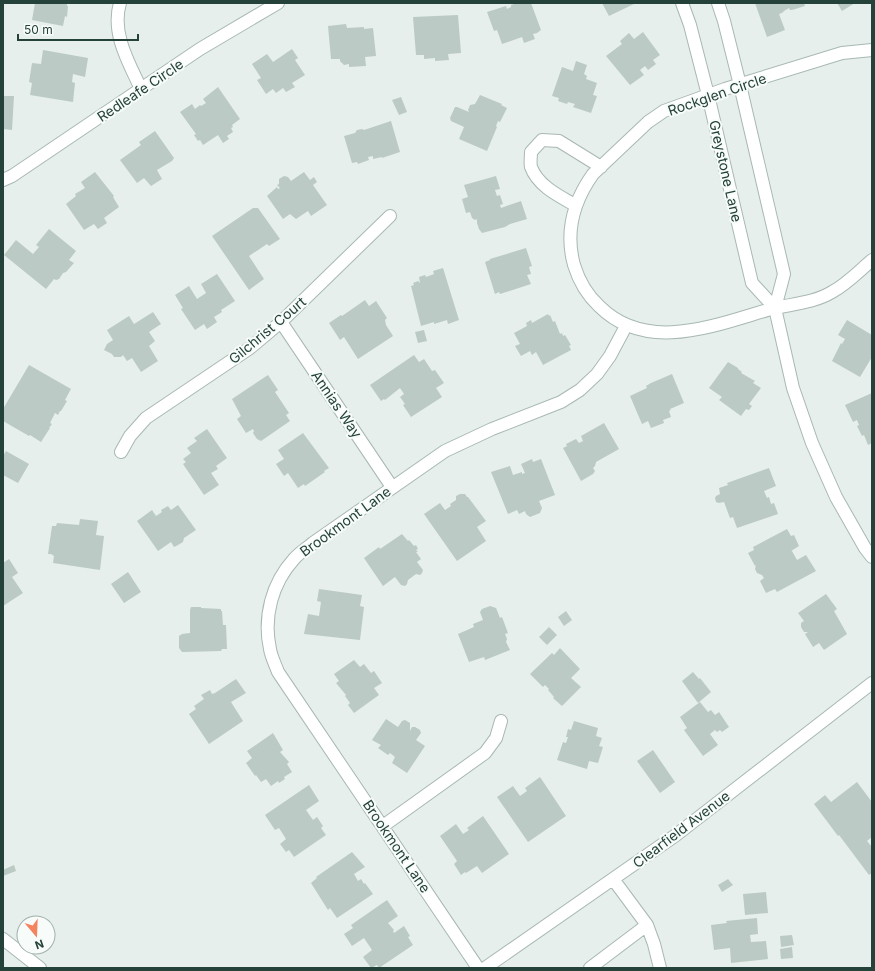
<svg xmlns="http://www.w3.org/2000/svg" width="875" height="971" viewBox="0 0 875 971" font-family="Inter,sans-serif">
<rect width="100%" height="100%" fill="#e6efeb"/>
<path fill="#bbcac4" d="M35 3H67V6H68L67 17 65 16 63 26 32 20Z
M517 3H531L541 30 537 33 533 34 535 39 524 43 522 37 502 44 497 30 494 31 487 12 506 6 507 9 511 7V5Z
M602 3H636L609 16Z
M755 3H804L805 6 792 10H790L789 8 784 11 782 13 779 14 785 30 767 37Z
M837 3H855L842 11Z
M458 15 461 53 448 54 449 60 435 61V58L424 59V55H416L413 17Z
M346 24 347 28 364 27V29L373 28 376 56 365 57 366 66 349 67V64L344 65 340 61V59H331L328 26Z
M643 32 660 55 653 60 656 64 648 70 645 66 640 70 644 75 630 85 606 56 622 44 620 41 629 33 634 39Z
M292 49 298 58 295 60 305 75 292 83 295 87 286 92 283 88 276 93 273 89 266 94 257 80 261 78 252 64 267 54 273 62Z
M43 50 88 58 85 77 73 74 72 82 75 83 73 102 30 95 32 83 29 82 32 63 41 64Z
M576 61 587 65 584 74 587 76 586 79 597 83 593 95 597 96 591 113 573 107 575 104 568 102 567 104 558 101 559 98 552 96 562 67 573 71Z
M218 87 240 119 232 125 233 127 231 128 233 132 227 136 229 139 223 143 218 135 203 145 200 140 198 141 194 135 196 134 180 112 192 104 195 109 200 105 201 106 206 103 203 99Z
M480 95 502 104 501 105 507 108 500 122 498 121 496 126 497 127 487 151 459 139 464 127 451 121 450 118 455 107H457L469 112 468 110 470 105 475 104Z
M3 96H14L12 130 3 129Z
M401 97 407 112 399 115 392 100Z
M391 121 400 152 382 158V157L373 159V156L368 157 369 160 358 164 357 162 352 163 344 136 355 133 357 130 362 129 364 130Z
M155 131 174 158 172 161 157 170 162 179 151 186 144 178 137 183 120 160 141 145 139 142Z
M95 172 114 196 113 197 119 207 104 218 107 223 98 229 94 224 84 230 66 204 76 196 75 194 85 188 81 182Z
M304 172 310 180 314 177 317 182 313 185 327 205 311 216 308 211 296 219 290 214 283 219 267 196 277 187 278 189 280 188 277 185 279 184V179L284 176 288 177 291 181Z
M496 176 500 189 495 190 497 196 500 195 503 204 500 205 501 208 521 201 527 219 510 224 505 227 482 233 479 229 477 223V219L475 220 472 218 470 212 466 213 462 199 468 197 464 185Z
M253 208H258L280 239 269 246 267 244 249 256 264 279 249 290 212 236Z
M49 229 76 251 69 260 74 263 66 272 63 273 59 279 56 280 54 279 46 289 4 255 16 240 33 254 39 247 36 245Z
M526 248 532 266 529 267 531 274 527 275 531 284 500 294 499 292 495 294 485 262 490 260V259Z
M443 268 459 320 448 324 447 320 434 324V322L421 326 411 286 414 285 413 283 418 281 420 283 419 277 425 275 426 277 434 274 433 271Z
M217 274 235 301 221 310 222 312 214 317 217 322 207 329 204 324 195 330 181 309 183 308 175 295 189 286 197 299 206 293 201 284Z
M365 300 369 306 376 301 387 318 385 320 386 325 393 336 358 359 344 337 340 340 329 323 341 315 342 316Z
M153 312 161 324 149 332 155 341 149 346 158 361 141 372 132 358 127 361 123 355 121 357H114L112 354 104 350 107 344 113 340 107 330 129 316 134 324Z
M548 314 549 316 550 315 553 322 555 321 560 334 562 333 563 336 565 335 571 345 569 346 571 350 543 365 536 352 532 355 530 351 521 356 515 346 520 344 514 333 527 326 526 323 531 320 532 323Z
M847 320 872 335V357L860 377 832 361 841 343 842 344 845 339 838 335Z
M424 330 427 341 418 343 415 332Z
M414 355 419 362 424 359 432 371 435 370 444 383 436 388 442 397 411 417 403 405 405 404 400 397 404 394 400 388 385 400 384 399 381 401 370 385Z
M728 362 738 368V369L742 372 741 373 755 381 753 383 761 388 749 404 752 406 749 410 746 409 741 416 719 400 722 397 709 388Z
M29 365 71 389 65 400 67 401 61 411H60L58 415 55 413 50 423 52 424 49 428H50L41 442 30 435 29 436 3 421V409Z
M672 374 684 403 670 409 671 410 669 411 671 417 663 420 664 423 651 428 648 421 642 424 630 396 647 388 646 386 651 383Z
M268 375 278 390 275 392 289 413 286 415 290 421 261 441 257 439 253 433 254 431 253 429 246 433 237 419 241 416 232 399Z
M872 393V443L868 445 864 435 862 436 857 426 859 425 857 420 853 422 845 405Z
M604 423 619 449 596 462 595 466 593 468 595 471 593 474 581 481 563 448 567 446 566 444 576 439 579 443 583 441 581 436Z
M207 429 227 458 216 466 218 469 211 473 219 485 204 495 183 464 186 462 183 459 191 453 187 448 197 441 194 438Z
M303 433 329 468 324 471 325 472 305 486 304 484 298 488 288 473 284 476 276 464 284 459 278 450Z
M6 451 29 464 18 483 3 475V456Z
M532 459 533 462 541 459 555 495 539 501 542 508 540 513 530 517 526 514 525 511 519 514 517 510 508 514 491 472 510 466 513 475 522 472V474L525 473 521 464Z
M769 468 776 486 764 491 767 498 769 497 771 504 774 503 778 514 737 528 733 517 730 518 724 502 719 503 716 502 715 498 716 496 720 494 719 488 728 485 727 483Z
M460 494H465L467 497H468L486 521 477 527 486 541 457 561 424 514 440 503 445 510 451 506 450 504 456 500V496Z
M178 505 196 530 184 538 183 542 178 545 174 547 171 542 158 551 137 521 152 510 156 516 162 512 161 510 168 506 171 510Z
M80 519 98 521 96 535 104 536 100 570 53 563 54 556 51 554H48L52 526H56L57 523 79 525Z
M787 529 791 536 794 535 799 546 791 551H792L797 560 806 555 816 571 777 592 775 589 766 593 760 581 764 578 762 575 757 573 755 569 756 565 755 566 748 553 754 550 753 547Z
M402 534 408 541 409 540 414 546 416 545 418 549 416 550 418 552H416L421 559 417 562 423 570 422 573 420 575 416 574 408 580 407 584 405 586 401 585 395 577 383 586 364 558 379 547 380 549Z
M9 559 18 573 12 577 23 593 3 606V563Z
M128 572 141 592 124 603 111 584Z
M319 589 362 595 360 606 364 607 360 640 304 634 308 614 319 616 321 602 317 601Z
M826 594 837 609 834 611 847 634 824 650 819 643 813 647 805 634 808 632H804L801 627V623L804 621 798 613Z
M490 606 496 608 500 618 502 617 508 633 505 634 507 639 506 642 510 650 485 660 484 657 469 662 458 634 474 627 473 624 483 620 480 612 482 609Z
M191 607H201V608L221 609V611H222L223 625H226L227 649H222L221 651 182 652 179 648V636L182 634 190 633V610Z
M566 611 572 620 564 626 558 617Z
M549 627 557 635 547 645 539 637Z
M560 648 580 669 571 678 581 687 562 706 553 698 554 697 548 690 549 689 545 685 543 687 530 674 552 653 554 655Z
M354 660 360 667 364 664 371 673 374 671 382 683 374 688 379 695 354 713 348 705 350 703 345 696 346 695 336 683 339 681 334 674Z
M693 672 699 679 700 678 711 692 698 703 682 681Z
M236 679 246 693 231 702 243 721 209 744 189 714 196 709 194 706 204 699 201 695 210 690 212 694 215 693Z
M700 702 708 712 711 710 715 715 719 712 729 727 722 732 720 730 717 732 715 730 710 734 718 745 703 756 684 730 687 728 680 717Z
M386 719 398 727 402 721 405 720 410 723V731L412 727H415L420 730 421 733 416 740 425 746 407 773 392 763 395 757 390 753 388 755 378 748 381 745 372 740Z
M574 721 598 728 596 736 602 738 599 746 603 747 598 763 589 761 587 769 557 760 563 742 566 743 568 737H566L568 729 571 730Z
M273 733 283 750 280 752 289 762 287 764 292 772 284 777 285 779 279 783 278 781 271 786 266 779 261 782 256 775 255 776 246 763 252 758 247 751Z
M653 750 675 782 660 793 637 761Z
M540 777 566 816 528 842 497 797 513 786 520 796 527 791 525 788Z
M857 782 872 802V837L867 841 872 847V873L869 875 839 835 838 836 814 804 825 795 831 802Z
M309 785 319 801 306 810 313 820 317 817 323 826 321 828 326 835 294 857 289 850 286 852 280 844 286 839 279 828 275 830 265 815Z
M483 816 509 854 482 873 477 866 466 873 465 872 461 875 454 864 457 861 440 836 456 824 463 834 469 830 467 828Z
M352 852 365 867 354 874 358 881 361 879 364 884 365 883 373 894 337 918 330 908 328 910 311 883 317 878 316 877Z
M14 865 16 871 3 876V870Z
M728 879 733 885 722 892 718 885Z
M766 892 768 913 745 915 743 894Z
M387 900 398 916 388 923 394 930 393 931 394 933 404 926 410 936 408 937 413 945 379 968 377 965 371 968 363 957 372 950 364 938 352 946 344 934 353 928 351 925Z
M757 918 758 934 750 935 751 942 766 941 768 959 731 963 730 948 714 950 711 925 727 923 726 921Z
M792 935 794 945 781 947 780 936Z
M792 947 793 958 781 959 780 949Z"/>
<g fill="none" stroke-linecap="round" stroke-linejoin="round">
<g stroke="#a8b8b2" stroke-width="14">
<path id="minor" d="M120 3C111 33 129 63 141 89
M682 3 690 25 708 95 752 283 775 308
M718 3 724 21 740 85 784 274 775 308 793 388 812 443 836 497 865 548 872 557
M872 50 842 53 725 89 664 111 648 122 593 174C573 202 565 232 574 265 579 281 587 295 599 306 647 354 715 325 771 309 791 304 814 303 832 292 847 284 859 271 872 260
M3 180 12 176 200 49 278 3
M575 205C559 196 538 186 531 167 530 163 531 156 531 152L542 140 559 141 601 167
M281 322 392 487
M121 452 130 436 146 418 250 348 281 322 390 216
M383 826 485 753 496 738 501 721
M613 879 647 925 654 944 660 968
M3 939 40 968
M478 968 278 672C275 664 271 656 270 649 263 617 272 583 294 559 299 553 307 548 313 543L445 451 492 429 561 402 580 390 597 374 610 356 626 326
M485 968 676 835 872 683
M590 968 647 925"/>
</g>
<use href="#minor" stroke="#fff" stroke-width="12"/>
</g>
<g text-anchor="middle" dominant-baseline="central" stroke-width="4" stroke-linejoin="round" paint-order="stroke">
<g font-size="14" fill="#24423a" stroke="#f7fbf9">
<text transform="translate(140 90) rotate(-34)">Redleafe Circle</text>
<text transform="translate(717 94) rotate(-19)">Rockglen Circle</text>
<text transform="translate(726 171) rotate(77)">Greystone Lane</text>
<text transform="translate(267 330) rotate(-40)">Gilchrist Court</text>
<text transform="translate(337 404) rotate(56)">Annias Way</text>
<text transform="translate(345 521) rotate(-36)">Brookmont Lane</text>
<text transform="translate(681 829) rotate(-37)">Clearfield Avenue</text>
<text transform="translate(397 846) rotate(56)">Brookmont Lane</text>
</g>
</g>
<rect width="875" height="971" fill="none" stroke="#24423a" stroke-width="8"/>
<g transform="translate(36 935) rotate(161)"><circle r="19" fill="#f7fbf9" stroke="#a3b1ad"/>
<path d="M0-3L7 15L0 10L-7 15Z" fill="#f4845f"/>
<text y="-6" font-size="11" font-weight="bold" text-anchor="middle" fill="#24423a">N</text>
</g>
<path d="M18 34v6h120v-6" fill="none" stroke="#24423a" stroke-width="2"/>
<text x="24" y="34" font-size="12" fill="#24423a" stroke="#f7fbf9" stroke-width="3" paint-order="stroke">50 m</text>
</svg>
